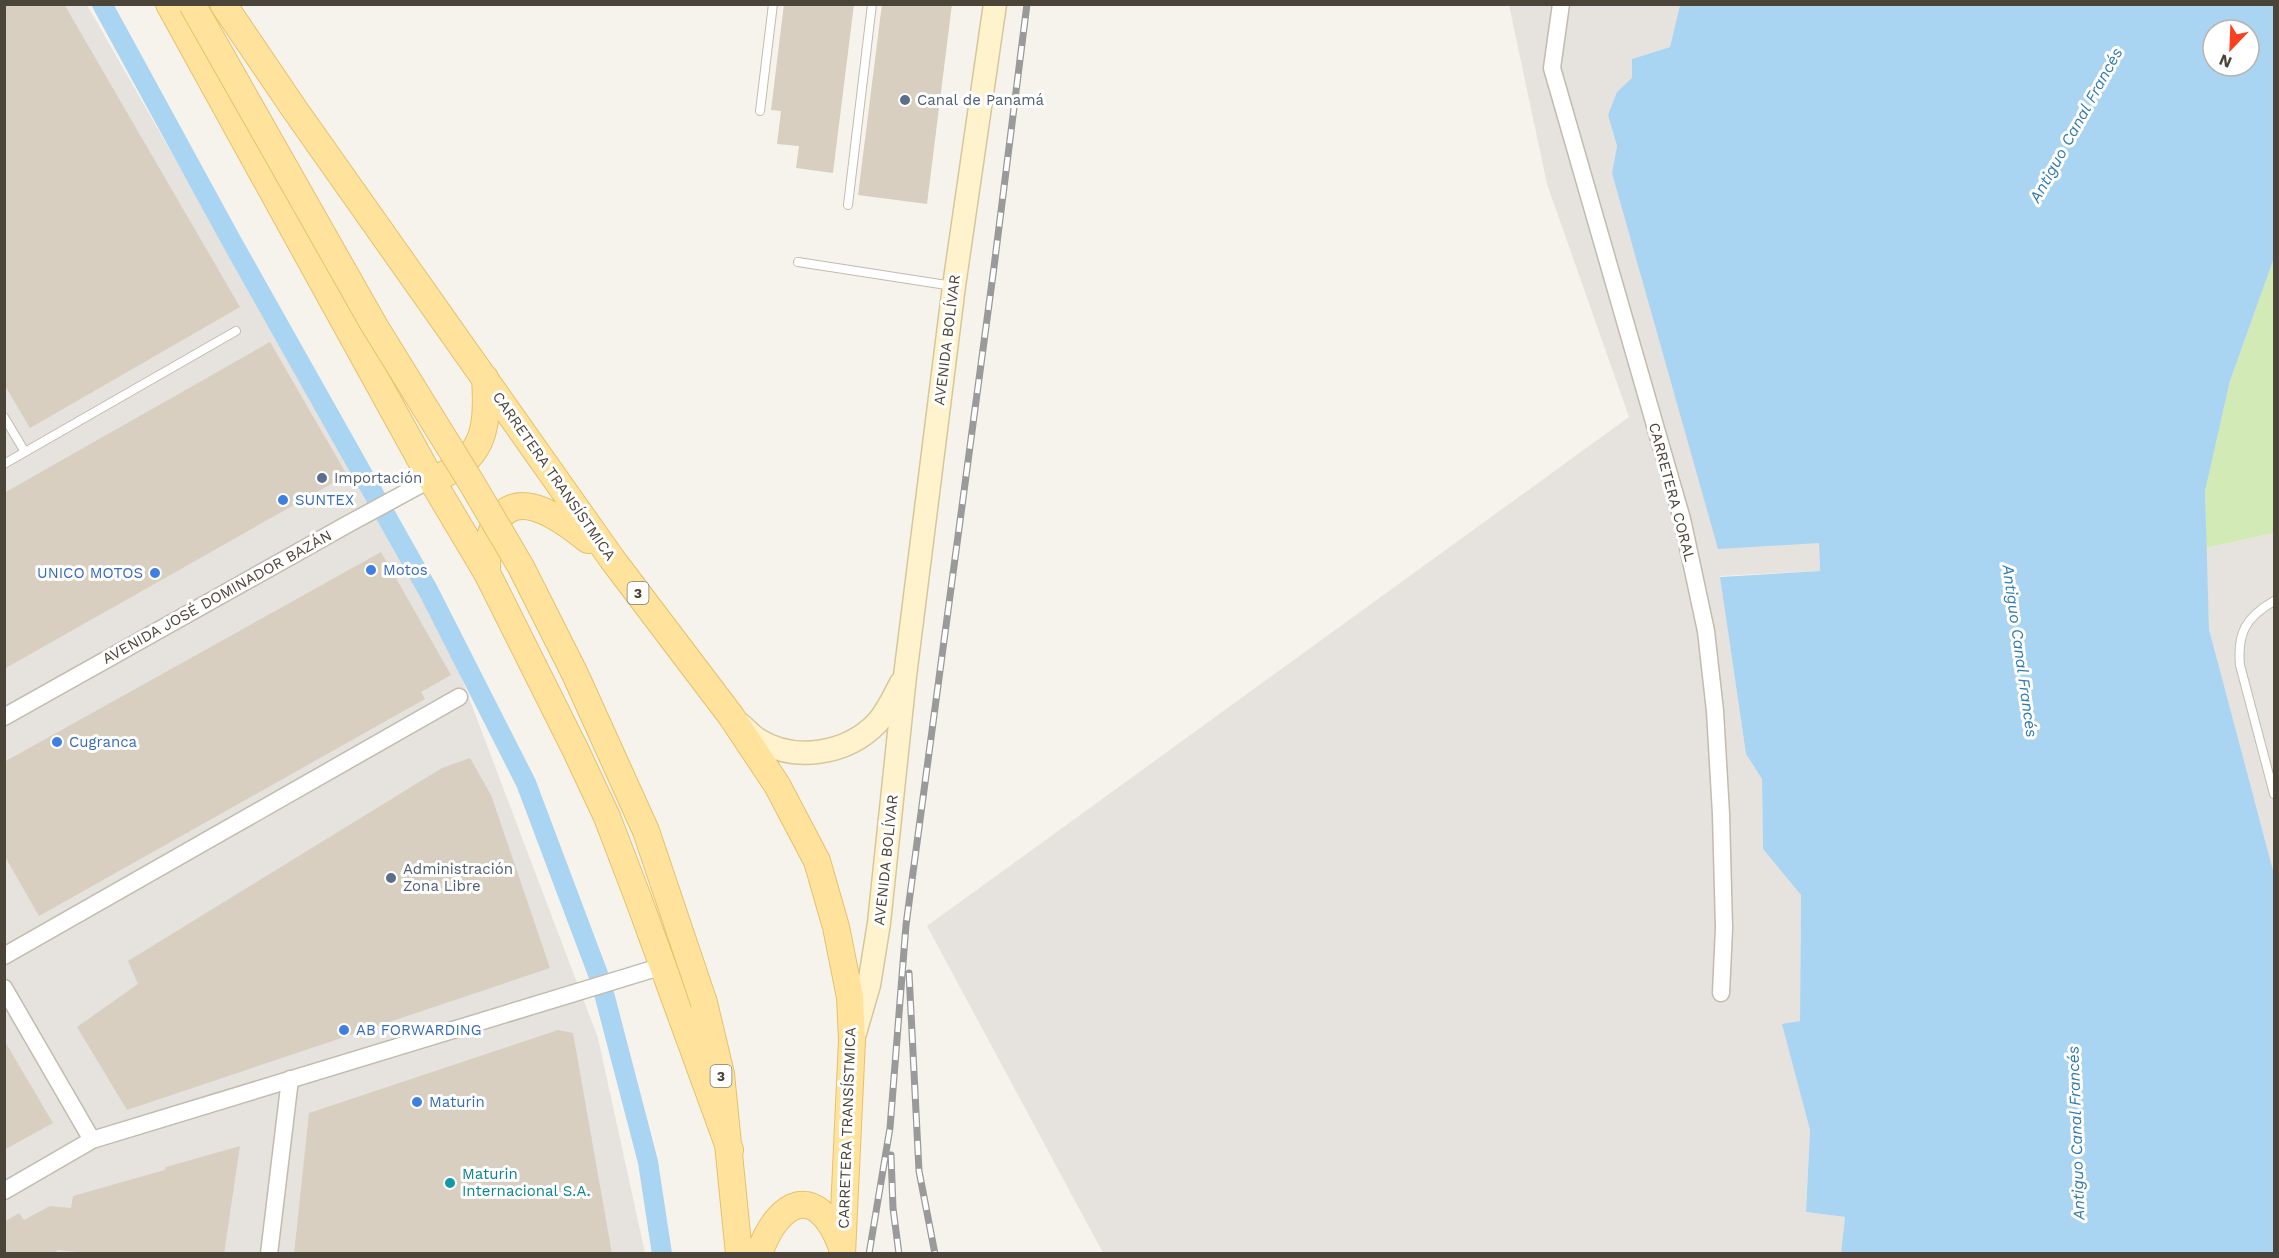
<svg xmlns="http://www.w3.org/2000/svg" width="2279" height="1258" viewBox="0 0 2279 1258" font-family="'Work Sans',sans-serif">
<rect width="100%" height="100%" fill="#f6f3ec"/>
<path fill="#e6e2dd" d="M5 5H87L441 624 598 1038 645 1253 5 1254Z
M1509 5H1680L1670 47 1632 59V78L1608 115 1617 146 1612 173 1819 542 1820 571 1720 576 1746 754 1762 779 1763 849 1801 895 1800 1021 1783 1025 1810 1130 1806 1212 1845 1217 1841 1253H1103L927 926 1629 417 1547 184Z
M2274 533V874L2209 629 2206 548Z"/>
<path fill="#d2eab5" d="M2274 258V533L2206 548 2205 490 2230 381Z"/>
<path fill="#a9d4f2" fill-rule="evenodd" d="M1680 5H2274V258L2230 381 2205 491 2209 629 2274 874V1253H1841L1845 1217 1806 1212 1810 1130 1782 1024 1800 1021 1801 895 1763 849 1762 779 1746 754 1720 577 1820 571 1819 543 1718 549 1612 173 1617 146 1608 115 1617 92 1632 78V59L1670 47ZM2213 30H2249V66H2213Z"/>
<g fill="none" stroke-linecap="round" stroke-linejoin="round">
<path stroke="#a9d4f2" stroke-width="20" d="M102 4 232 242 429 592 526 783 601 982 648 1162 662 1254"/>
</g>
<path fill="#d8cfc1" d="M4 4H64L240 307 30 428 4 384Z
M784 4H854L833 173 796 168 799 146 777 144 781 111 771 110Z
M882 4H952L927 204 858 195Z
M270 342 347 475 4 669V493Z
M381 552 451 675 421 692 425 699 39 916 4 855V762Z
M470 758 491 795 550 968 127 1110 77 1027 138 984 128 961 442 768Z
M558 1030 573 1033 612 1254H294L309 1113Z
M4 1040 53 1123 4 1150Z
M240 1146 224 1254H100L57 1250 56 1254H4V1222L19 1213 24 1220 50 1206 71 1208 73 1196 165 1170 166 1167Z"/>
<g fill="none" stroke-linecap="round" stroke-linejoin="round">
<g stroke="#c2bbae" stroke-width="10">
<path id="lane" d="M760 111 773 4
M848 205 872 4
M798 262 953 286
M4 417 25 452
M4 464 236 331
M2274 601C2246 617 2237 633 2240 665L2274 794"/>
</g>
<g stroke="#c2bbae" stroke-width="19">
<path id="street" d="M1561 4 1552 68 1682 519 1706 631 1715 711 1721 814 1724 928 1721 993
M4 717 348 524 431 479
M4 956 459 697
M4 988 92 1140
M4 1191 92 1140 663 966
M269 1254 290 1079"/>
</g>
<g stroke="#d6c79b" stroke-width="25">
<path id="secondary" d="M740 724C746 729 751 735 757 739 795 763 847 754 877 723 887 712 894 696 901 683
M855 1033 869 985 879 923 905 676 954 286 995 4"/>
</g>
<g stroke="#e6c16a" stroke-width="28">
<path id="primary" d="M169 4 431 479 487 573 576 751 607 817 638 898 730 1150
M223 4 295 110 612 559 731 716 777 785 817 861 836 927 850 997 852 1040 842 1254
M443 475C487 455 488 421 485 378
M487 573C487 562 487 550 489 540 506 478 557 515 588 540
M704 1003 721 1074 739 1254
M759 1254C778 1199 817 1182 841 1245"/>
</g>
<use href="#lane" stroke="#fff" stroke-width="8"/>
<use href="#street" stroke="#fff" stroke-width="16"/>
<use href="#secondary" stroke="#fff3cd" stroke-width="22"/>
<use href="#primary" stroke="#ffe39c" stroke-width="26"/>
<g stroke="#9a9a9a" stroke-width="7">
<path id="rail" d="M909 973 919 1171 935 1254
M891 1155 893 1208 899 1254
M869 1254 890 1128 906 925 994 267 1027 4"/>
</g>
<use href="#rail" stroke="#fff" stroke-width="4.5" stroke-dasharray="14" stroke-linecap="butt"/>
<g stroke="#e6c16a" stroke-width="28" stroke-linecap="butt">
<path id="primary-bridge" d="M192 4 374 325 471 482 521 567 575 674 646 831 704 1003"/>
</g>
<use href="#primary-bridge" stroke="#ffe39c" stroke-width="26"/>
</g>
<g fill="#5c6f8a" stroke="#fff" stroke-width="2">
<circle cx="905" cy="100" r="6"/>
<circle cx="322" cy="478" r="6"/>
<circle cx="391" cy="878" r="6"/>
</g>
<g fill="#3f7fe0" stroke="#fff" stroke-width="2">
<circle cx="283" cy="500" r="6"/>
<circle cx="371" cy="570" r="6"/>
<circle cx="155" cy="573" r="6"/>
<circle cx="57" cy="742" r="6"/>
<circle cx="344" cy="1030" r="6"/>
<circle cx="417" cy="1102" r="6"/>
</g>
<circle fill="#0f9aa8" stroke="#fff" stroke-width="2" cx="450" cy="1183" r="6"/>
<g text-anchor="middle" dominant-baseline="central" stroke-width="6" stroke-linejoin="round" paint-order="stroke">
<g fill="#fff" stroke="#817c74" stroke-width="1.5">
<rect x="627.5" y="582" width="21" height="22" rx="4.5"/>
<rect x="710.5" y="1065" width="21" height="22" rx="4.5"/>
</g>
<g font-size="14" font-weight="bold" fill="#4b4439">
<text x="638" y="593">3</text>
<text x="721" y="1076">3</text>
</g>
<g font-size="15" fill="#4e5e75" stroke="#fff" text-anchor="start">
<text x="917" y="100">Canal de Panamá</text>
<text x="334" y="478">Importación</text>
<text x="403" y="869">Administración<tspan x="403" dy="17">Zona Libre</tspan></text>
</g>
<g font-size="15" fill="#4b4439" stroke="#fff">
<text transform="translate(947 340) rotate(-83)">AVENIDA BOLÍVAR</text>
<text transform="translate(554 476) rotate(55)">CARRETERA TRANSÍSTMICA</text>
<text transform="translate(1672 492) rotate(75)">CARRETERA CORAL</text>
<text transform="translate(217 597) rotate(-29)">AVENIDA JOSÉ DOMINADOR BAZÁN</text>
<text transform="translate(886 860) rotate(-84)">AVENIDA BOLÍVAR</text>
<text transform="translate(847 1128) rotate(-88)">CARRETERA TRANSÍSTMICA</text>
</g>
<g font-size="15" fill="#366cbe" stroke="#fff" text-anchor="start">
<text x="295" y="500">SUNTEX</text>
<text x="383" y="570">Motos</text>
<text x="143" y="573" text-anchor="end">UNICO MOTOS</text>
<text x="69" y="742">Cugranca</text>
<text x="356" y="1030">AB FORWARDING</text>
<text x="429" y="1102">Maturin</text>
</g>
<g font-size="15" fill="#0d838f" stroke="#fff" text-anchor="start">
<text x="462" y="1174">Maturin<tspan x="462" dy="17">Internacional S.A.</tspan></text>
</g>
<g font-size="16" font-style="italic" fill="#2e7ab2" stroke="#fff">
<text transform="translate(2076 125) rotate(-61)">Antiguo Canal Francés</text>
<text transform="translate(2020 651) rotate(82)">Antiguo Canal Francés</text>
<text transform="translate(2076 1133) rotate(-92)">Antiguo Canal Francés</text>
</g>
</g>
<rect width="2279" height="1258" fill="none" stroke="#4b4439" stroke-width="12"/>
<g transform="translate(2231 48) rotate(203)"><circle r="28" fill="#ffffff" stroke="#b7b4b0" stroke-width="1.5"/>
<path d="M0-4.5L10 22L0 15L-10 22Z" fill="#fc3f1d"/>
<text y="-9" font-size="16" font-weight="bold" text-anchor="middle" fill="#4b4439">N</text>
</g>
</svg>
